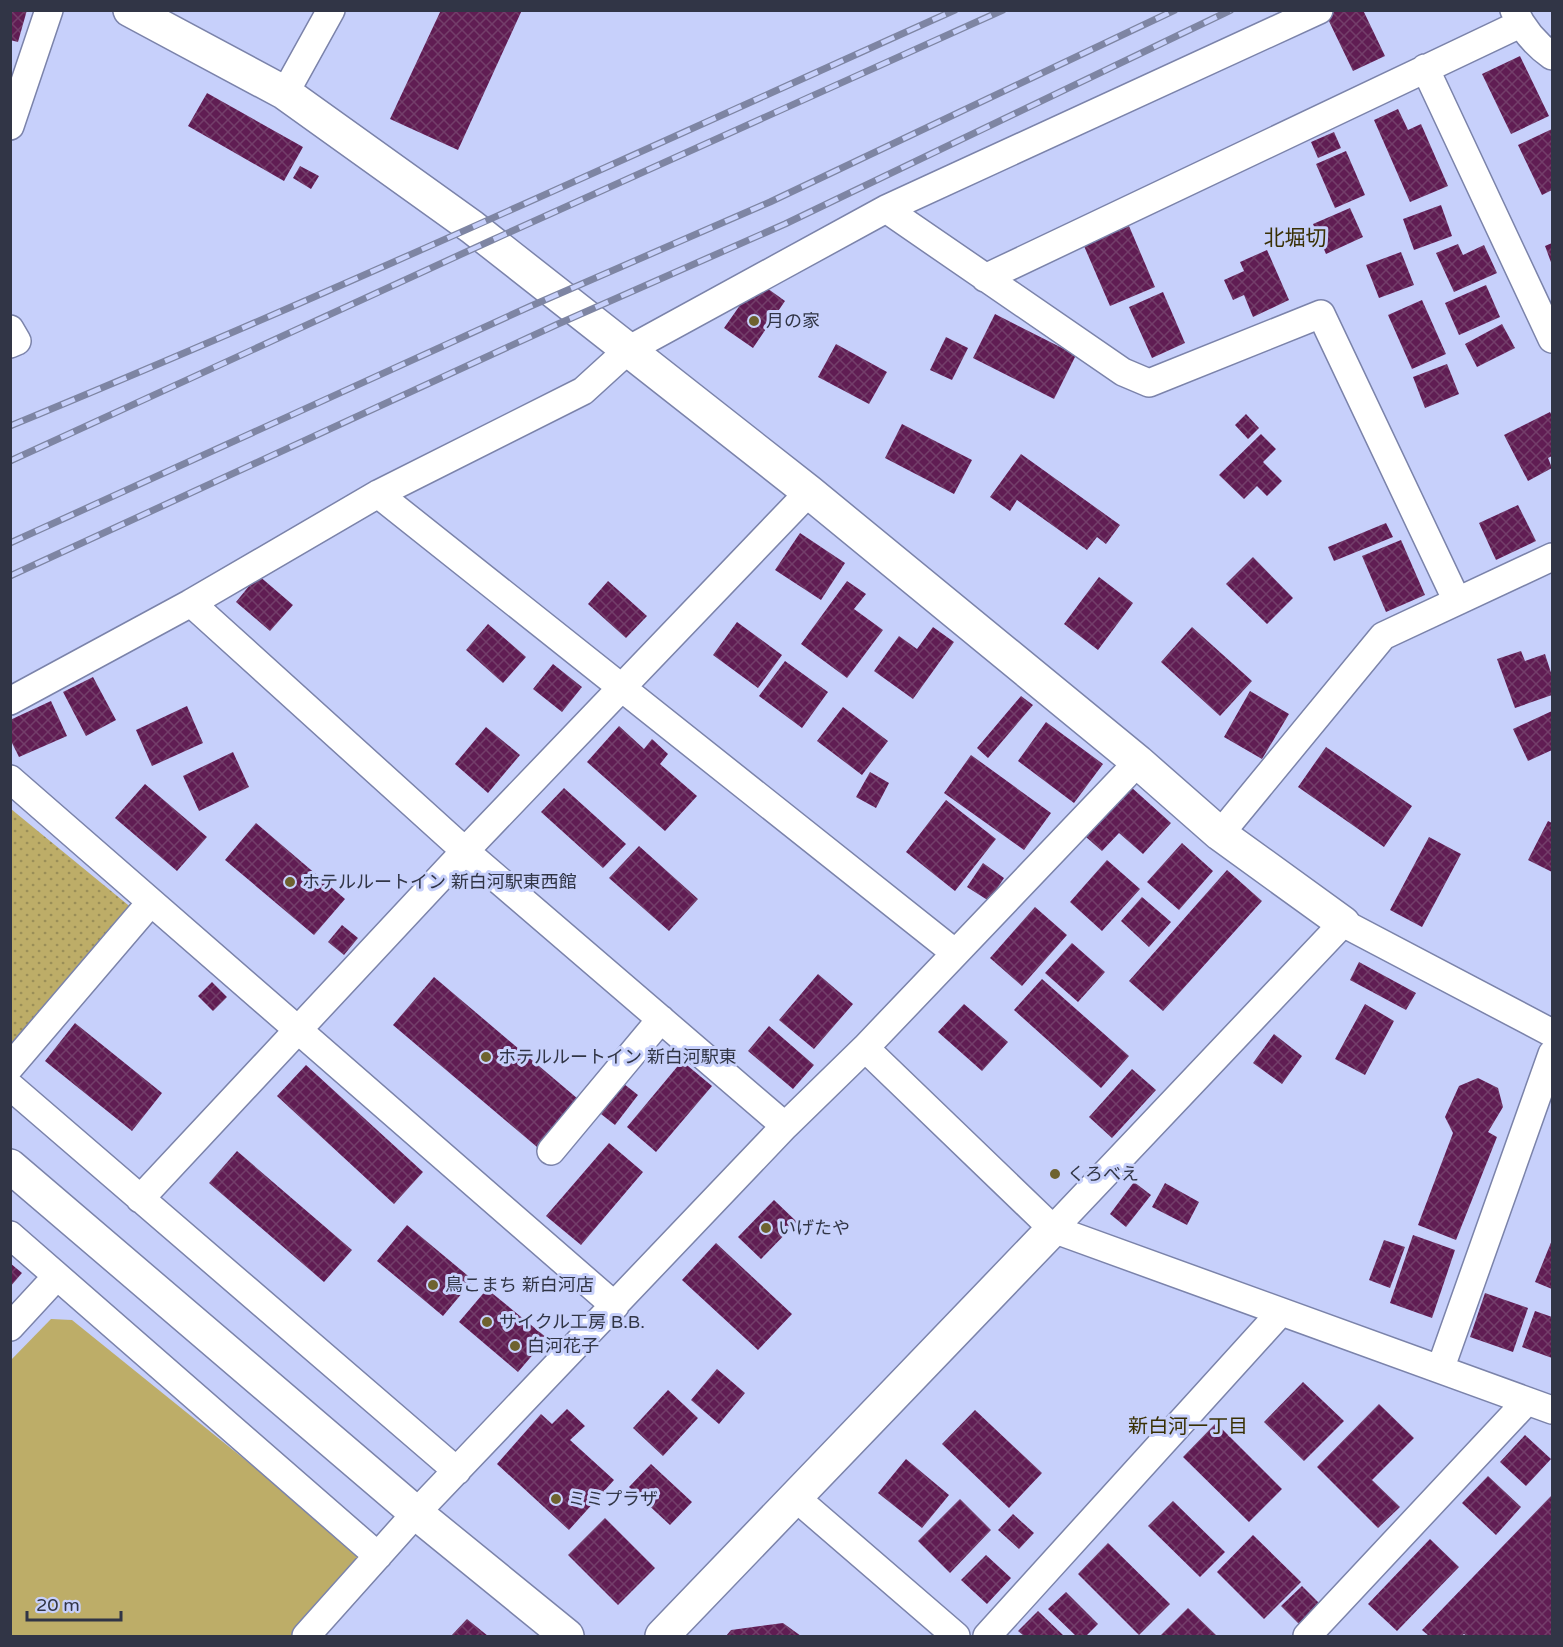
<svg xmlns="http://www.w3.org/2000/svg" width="1563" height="1647" viewBox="0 0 1563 1647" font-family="'Varela Round','Noto Sans JP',sans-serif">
<defs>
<pattern id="grass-dots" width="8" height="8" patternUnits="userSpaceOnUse" patternTransform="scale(1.5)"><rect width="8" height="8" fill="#bdad68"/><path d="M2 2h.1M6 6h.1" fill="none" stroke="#9a8e57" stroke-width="1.8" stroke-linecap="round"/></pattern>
<pattern id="building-cross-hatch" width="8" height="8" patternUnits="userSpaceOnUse" patternTransform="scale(1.5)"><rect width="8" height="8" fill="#601d53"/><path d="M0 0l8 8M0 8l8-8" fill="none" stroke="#733e6a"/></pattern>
</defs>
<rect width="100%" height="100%" fill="#c7d0fb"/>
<path fill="url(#grass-dots)" d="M11 809 133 909 11 1056Z"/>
<path fill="#bdad68" d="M51 1319 72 1320 362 1554 300 1636H11L10 1361Z"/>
<path fill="url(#building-cross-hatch)" d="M10 10H27L18 42 10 40Z
M441 10H522L458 150 390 119Z
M1336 10H1363L1385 56 1353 71 1326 15Z
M1520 56 1549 116 1511 134 1482 74Z
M207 93 303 147 284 181 188 126Z
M1398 109 1408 130 1421 124 1448 186 1410 202 1374 120Z
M1552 129V190L1542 195 1518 145Z
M1334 132 1341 148 1318 158 1311 142Z
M1346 151 1365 195 1335 208 1316 164Z
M300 166 319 176 311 189 293 178Z
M1441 205 1452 236 1414 250 1403 219Z
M1350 208 1363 237 1326 254 1313 224Z
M1129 226 1155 287 1110 306 1084 246Z
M1552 243V265L1545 246Z
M1458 244 1463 255 1484 245 1497 273 1454 292 1436 253Z
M1267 250 1289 300 1253 317 1244 295 1233 300 1224 280 1244 271 1240 262Z
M1401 252 1414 285 1379 298 1366 265Z
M757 281 785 301 753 348 724 328Z
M1486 285 1500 317 1459 335 1445 303Z
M1163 292 1185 343 1152 358 1129 307Z
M1422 300 1446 354 1412 369 1388 315Z
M995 314 1076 355 1054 399 973 358Z
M1502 324 1515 348 1477 367 1465 344Z
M946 337 968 348 952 380 930 370Z
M836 344 887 372 869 404 818 377Z
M1447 364 1459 394 1425 408 1413 377Z
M1550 412 1552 416V456L1548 458 1552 468 1528 481 1504 435Z
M1246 414 1259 428 1248 439 1235 425Z
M902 424 972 460 954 494 885 458Z
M1261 434 1276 449 1263 462 1282 481 1267 496 1257 486 1244 499 1219 475Z
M1021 454 1120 525 1106 544 1097 537 1087 550 1017 500 1010 511 990 497Z
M1518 505 1536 541 1496 560 1479 523Z
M1386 523 1393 537 1334 561 1328 547Z
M800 533 845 563 821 600 775 570Z
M1401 540 1425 595 1386 612 1362 556Z
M1253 557 1293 598 1267 624 1226 584Z
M258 575 293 605 270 631 236 602Z
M1099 577 1133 603 1098 650 1064 624Z
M608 581 647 616 626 638 588 604Z
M847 581 866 594 854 609 883 630 847 678 801 644Z
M737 622 782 655 758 688 713 655Z
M488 624 526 657 503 683 466 650Z
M933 627 954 642 913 699 874 671 899 636 917 649Z
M1192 627 1252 681 1220 716 1161 662Z
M1521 651 1525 661 1545 654 1552 676V695L1515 708 1497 659Z
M785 661 828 692 802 728 759 696Z
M553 664 582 687 562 712 533 689Z
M93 677 116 720 86 736 63 692Z
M1250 691 1289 714 1262 759 1224 737Z
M1021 696 1033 705 988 758 977 748Z
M51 701 67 736 19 757 10 739V720Z
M187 706 203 743 152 766 136 730Z
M843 707 888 741 862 775 817 741Z
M1552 711V750L1528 761 1513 729Z
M1046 722 1103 764 1074 803 1018 761Z
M619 726 644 749 652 739 668 754 660 764 697 796 665 831 587 762Z
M486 727 520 755 488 793 455 764Z
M1326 747 1412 806 1384 847 1298 787Z
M233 752 249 787 199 811 183 776Z
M971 755 1051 813 1024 850 944 793Z
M870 772 889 783 876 808 856 797Z
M145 784 207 837 177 871 115 818Z
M1131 787 1171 823 1143 854 1119 833 1102 851 1086 837Z
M564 788 626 844 603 868 541 812Z
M946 800 996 839 955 891 906 852Z
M1548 821 1552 823V872L1528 860Z
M256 823 345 899 314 935 225 860Z
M1429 837 1461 854 1422 927 1390 910Z
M1182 843 1213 871 1179 910 1147 882Z
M639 846 698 899 669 931 609 878Z
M1107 860 1140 889 1102 931 1070 902Z
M983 863 1004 878 989 901 967 887Z
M1227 870 1262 901 1163 1011 1129 981Z
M1142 897 1171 922 1149 947 1121 921Z
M1035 907 1067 935 1022 986 990 958Z
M342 925 358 938 344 955 328 942Z
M1072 943 1105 972 1078 1002 1045 973Z
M1359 962 1416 993 1406 1010 1350 980Z
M818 974 853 1004 814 1049 779 1020Z
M434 977 578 1099 537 1147 393 1025Z
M1042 979 1129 1056 1101 1088 1014 1010Z
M212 982 227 997 213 1011 198 996Z
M964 1004 1008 1042 982 1071 938 1032Z
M1365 1004 1394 1021 1365 1075 1335 1059Z
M75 1023 162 1093 132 1131 45 1061Z
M769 1026 814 1065 793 1089 748 1051Z
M1274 1034 1302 1056 1282 1084 1253 1063Z
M682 1061 712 1086 656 1152 627 1127Z
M306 1065 423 1172 394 1204 277 1096Z
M1132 1069 1156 1090 1112 1138 1089 1117Z
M1478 1078 1498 1088 1503 1107 1488 1132 1497 1137 1456 1240 1418 1225 1453 1133 1445 1117 1459 1086Z
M624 1084 638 1095 615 1125 601 1114Z
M609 1143 643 1172 581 1245 546 1216Z
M237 1151 352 1250 324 1282 209 1183Z
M1134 1182 1151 1195 1126 1227 1110 1214Z
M1165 1183 1199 1202 1187 1225 1152 1207Z
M774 1200 797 1222 761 1259 738 1237Z
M407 1225 473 1280 443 1316 377 1261Z
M1413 1235 1455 1250 1432 1318 1390 1303Z
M1384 1240 1405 1247 1390 1288 1369 1280Z
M1552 1240V1289L1535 1282Z
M716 1243 792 1314 758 1350 682 1280Z
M10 1263 22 1273 10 1287Z
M487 1289 547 1338 518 1372 459 1322Z
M1485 1293 1528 1308 1513 1352 1470 1337Z
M1535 1311 1552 1317V1358L1522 1347Z
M717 1369 745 1393 719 1424 691 1400Z
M1303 1382 1344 1421 1304 1461 1264 1422Z
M668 1390 698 1418 663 1456 633 1428Z
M1379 1404 1414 1438 1372 1480 1400 1507 1378 1528 1317 1467Z
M567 1409 585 1426 570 1440 614 1480 569 1530 497 1464 541 1414 552 1424Z
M975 1410 1042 1473 1009 1508 942 1444Z
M1216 1423 1282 1489 1249 1522 1183 1457Z
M1525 1435 1551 1459 1526 1486 1500 1462Z
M906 1459 949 1495 922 1528 878 1493Z
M651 1464 692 1502 670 1525 629 1487Z
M1488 1476 1521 1507 1496 1535 1462 1503Z
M1552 1495V1636H1467L1464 1634 1461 1636H1429L1422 1630Z
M960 1499 991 1530 950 1573 918 1541Z
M1173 1501 1225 1552 1200 1577 1148 1526Z
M1013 1514 1034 1533 1019 1549 998 1530Z
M605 1518 655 1568 618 1605 568 1555Z
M1253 1535 1301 1582 1264 1619 1217 1572Z
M1430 1539 1459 1567 1397 1631 1368 1604Z
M1108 1543 1170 1604 1139 1635 1078 1574Z
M986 1555 1011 1578 987 1604 961 1580Z
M1302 1586 1319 1603 1299 1624 1281 1606Z
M1066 1592 1098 1624 1086 1636H1076L1048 1609Z
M1188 1608 1217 1636H1160Z
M1038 1611 1064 1636H1024L1018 1631Z
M467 1619 488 1636H451Z
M783 1623 801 1636H726L731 1630Z"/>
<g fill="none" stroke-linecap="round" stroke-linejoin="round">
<g stroke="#7b83aa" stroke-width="30">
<path id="minor" d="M1514 10C1523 30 1535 44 1552 56
M1425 68 1552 339
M285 93 331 10
M10 126 49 10
M886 209 1123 372 1149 383 1321 314 1457 601
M985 278 1520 24
M10 329 17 341 10 344
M378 494 954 952
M191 603 465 851 785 1126
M10 701 191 603 378 494 583 391 628 350 886 209 1319 10
M10 779 615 1306
M1220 834 1383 636 1552 557
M865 1048 1053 1229 1552 1410
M10 1067 151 902
M10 1086 457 1471
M551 1151 661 1019
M140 1199 465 851 809 492
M1053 1229 1343 923 1552 1033
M10 1235 378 1556
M10 1327 57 1276
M1441 1367 1552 1054
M796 1498 956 1636
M306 1636 416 1513 785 1126 865 1048 1138 762
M987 1636 1281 1312
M1307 1636 1527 1401"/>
</g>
<g stroke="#7b83aa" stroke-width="36">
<path id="tertiary" d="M130 10 285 93 472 227 809 492 1138 762 1220 834 1343 923
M10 1166 416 1513 567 1636
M662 1636 1053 1229"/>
</g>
<use href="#minor" stroke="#fff" stroke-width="27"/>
<use href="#tertiary" stroke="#fff" stroke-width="33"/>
<g stroke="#7e85a3" stroke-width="7">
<path id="rail" d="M10 426C329 295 641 151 955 10
M10 461 490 241 1003 10
M10 543 531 306 770 202 1175 10
M10 576 558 324 785 224 1231 10"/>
</g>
<use href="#rail" stroke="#c7d0fb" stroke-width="4.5" stroke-dasharray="14" stroke-linecap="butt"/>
</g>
<g fill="#6e622f" stroke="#c7d0fb" stroke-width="2">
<circle cx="754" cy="321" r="6"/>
<circle cx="290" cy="882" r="6"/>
<circle cx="486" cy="1057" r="6"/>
<circle cx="1055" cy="1174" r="6"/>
<circle cx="766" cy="1228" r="6"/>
<circle cx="433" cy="1285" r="6"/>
<circle cx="487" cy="1322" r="6"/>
<circle cx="515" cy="1346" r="6"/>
<circle cx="556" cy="1499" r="6"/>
</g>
<g text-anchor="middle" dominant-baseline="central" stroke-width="6" stroke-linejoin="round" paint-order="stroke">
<g font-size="18" fill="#313546" stroke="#c7d0fb" text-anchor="start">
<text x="766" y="321">月の家</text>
<text x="302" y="882">ホテルルートイン 新白河駅東西館</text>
<text x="498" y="1057">ホテルルートイン 新白河駅東</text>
<text x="1067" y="1174">くろべえ</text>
<text x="778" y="1228">いげたや</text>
<text x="445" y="1285">鳥こまち 新白河店</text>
<text x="499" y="1322">サイクル工房 B.B.</text>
<text x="527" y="1346">白河花子</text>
<text x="568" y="1499">ミミプラザ</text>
</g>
<g font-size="20" fill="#393004" stroke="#c7d0fb">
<text x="1188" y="1427">新白河一丁目</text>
</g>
<g font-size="21" fill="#393004" stroke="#c7d0fb">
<text x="1295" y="238">北堀切</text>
</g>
</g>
<rect width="1563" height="1647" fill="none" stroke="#313546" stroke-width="24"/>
<path d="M27 1611v9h94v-9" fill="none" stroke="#313546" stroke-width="3"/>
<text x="36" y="1611" font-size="18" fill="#313546" stroke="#c7d0fb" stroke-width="4.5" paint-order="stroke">20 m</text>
</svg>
